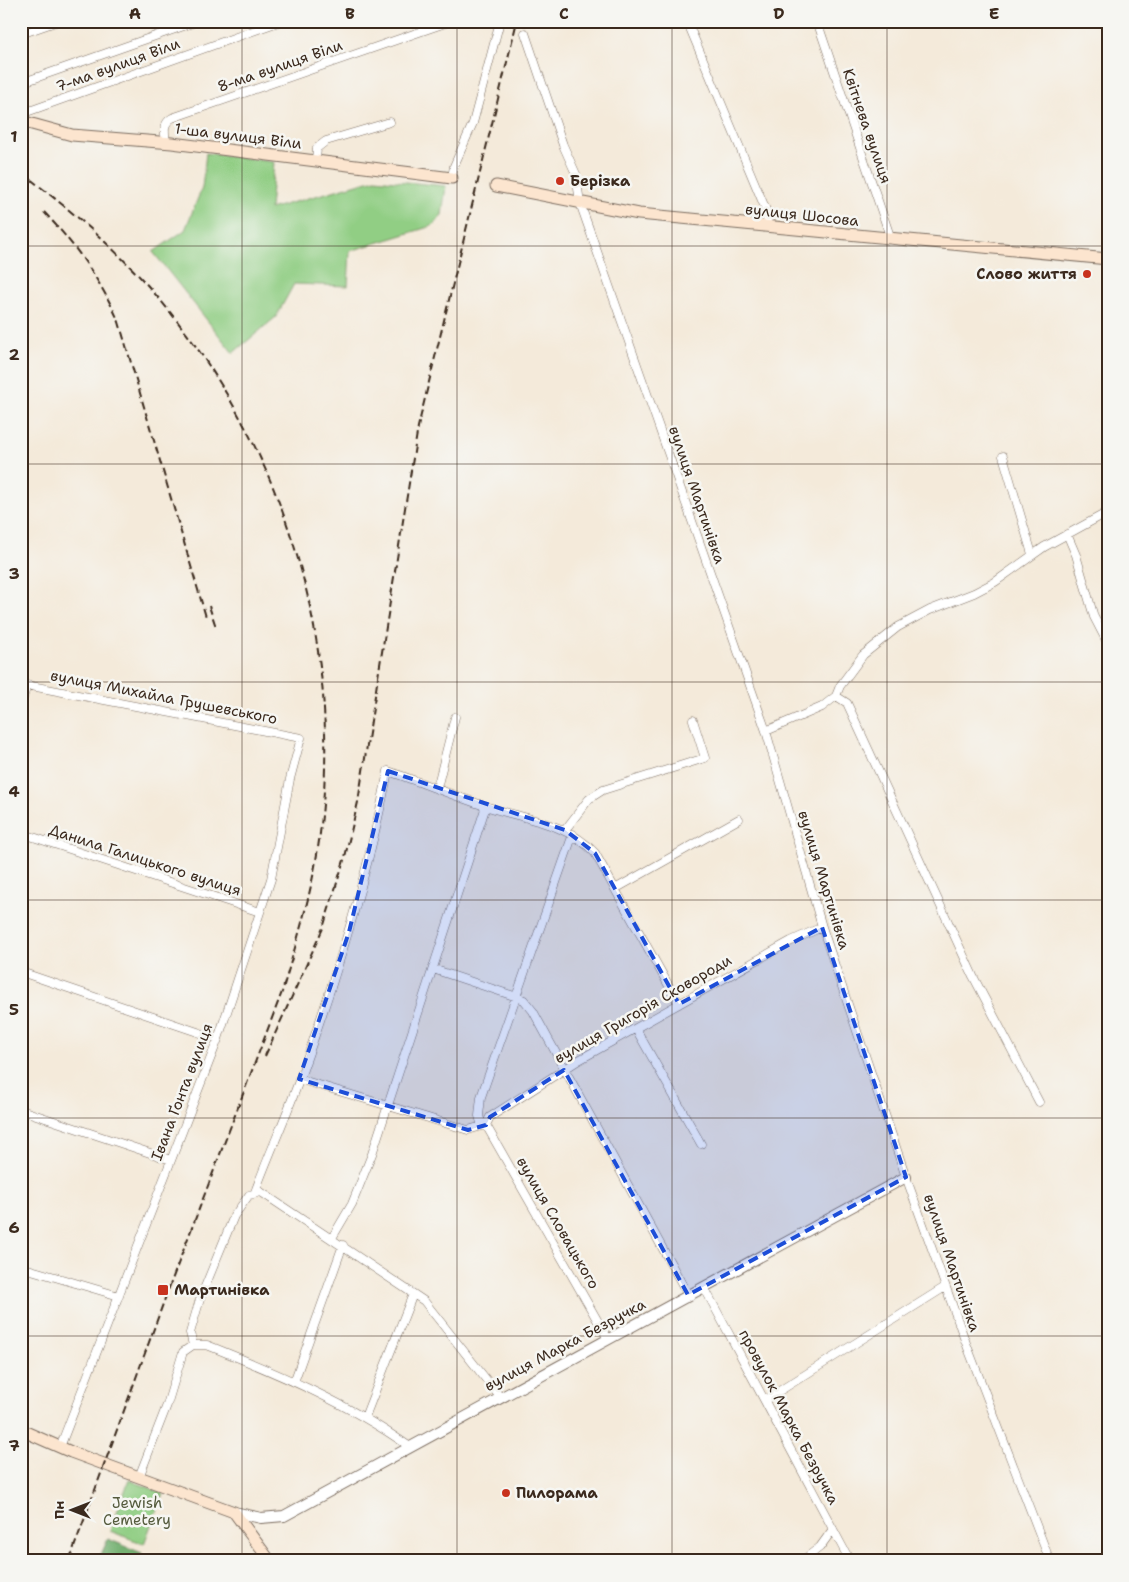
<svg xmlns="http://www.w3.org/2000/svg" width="1129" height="1582" viewBox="0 0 1129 1582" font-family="'Shantell Sans',sans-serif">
<rect width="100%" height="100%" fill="#f6f6f2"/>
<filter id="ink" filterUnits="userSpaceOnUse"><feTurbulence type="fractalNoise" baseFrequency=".02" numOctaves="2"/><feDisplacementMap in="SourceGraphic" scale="10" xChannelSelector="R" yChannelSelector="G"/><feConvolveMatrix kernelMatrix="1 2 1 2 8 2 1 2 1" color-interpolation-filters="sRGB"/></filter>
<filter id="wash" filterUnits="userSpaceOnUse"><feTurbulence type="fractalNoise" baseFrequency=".0096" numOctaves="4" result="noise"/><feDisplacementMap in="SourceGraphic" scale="20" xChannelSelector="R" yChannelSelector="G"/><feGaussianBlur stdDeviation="1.12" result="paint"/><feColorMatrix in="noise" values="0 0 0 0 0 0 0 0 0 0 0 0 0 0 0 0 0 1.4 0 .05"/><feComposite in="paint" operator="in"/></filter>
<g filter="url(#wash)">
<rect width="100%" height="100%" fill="#f4eada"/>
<path fill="#91ce84" stroke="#667c51" d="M206 153 274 162 270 209 375 179 446 186 442 215 432 226 350 251 348 286 294 284 276 317 233 353 153 252 185 230 202 188Z
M129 1480 163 1493 144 1544 110 1531Z"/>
<path fill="#74b172" stroke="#586e48" d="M108 1539 142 1553 140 1561H98Z"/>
</g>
<g filter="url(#ink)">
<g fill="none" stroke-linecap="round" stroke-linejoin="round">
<g stroke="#7c6d60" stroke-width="9">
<path id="minor" d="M687 21 766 210 768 227
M817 21 891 239
M525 33 563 145 576 174 580 203 766 731 822 927 906 1177 966 1343 1050 1561
M21 34 58 21
M21 83 198 21
M21 114 281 21
M166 143C165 133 162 124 172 118L451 21
M316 160 317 148 326 141 390 122
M452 178 454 166 473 123 500 21
M1003 456 1032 554
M1067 534 1076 555 1094 617 1108 644
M21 684 301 738 290 779 271 879 218 1039 60 1447
M836 696 847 703 973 976 1039 1102
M21 704 27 685
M766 731 822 707 836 696 840 686 863 655 898 627 930 610 974 593 995 582 1044 547 1108 512
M437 788 455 717
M565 830 589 799 603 790 705 758 693 720
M21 833 260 912
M615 889 739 819
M433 969 517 997 524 1000 533 1011 688 1295
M21 972 218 1039
M636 1029 701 1144
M299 1079 468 1130 482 1126
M21 1110 171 1160
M486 1125 490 1117 579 1060 791 941 822 927
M482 1126 479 1116 481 1097 573 834
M482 1126 486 1125 608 1339
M255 1192C269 1154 286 1117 300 1078 336 978 368 876 388 771 420 782 452 795 485 806 523 819 567 822 595 853L679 1004
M332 1238 352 1204 372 1154 486 806
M21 1267 119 1296
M704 1287 850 1561
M193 1345 190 1333 200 1299 234 1216 249 1195 261 1192 424 1301 500 1397
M294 1382 343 1245
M765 1400 945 1287
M365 1417 413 1294
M139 1477 167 1405 183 1352 193 1345H207C277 1373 348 1403 410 1447
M802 1561 820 1547 833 1529"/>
</g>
<g stroke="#7c6d60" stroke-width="12">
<path id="tertiary" d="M234 1512 261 1518 284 1516 906 1177"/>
</g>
<g stroke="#7c6d60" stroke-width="13">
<path id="secondary" d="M21 121 72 135 172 143 452 178
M496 186 639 214 1108 259
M21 1430 71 1452 234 1512 270 1561"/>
</g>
<use href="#minor" stroke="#fff" stroke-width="8"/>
<use href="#tertiary" stroke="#fff" stroke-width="10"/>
<use href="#secondary" stroke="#fce5cf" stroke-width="11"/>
<path stroke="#3b2a1e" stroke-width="2" stroke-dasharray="8 4" stroke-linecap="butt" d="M21 172C67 207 111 244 149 287 287 444 352 659 315 866 307 909 294 951 282 992L167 1293 69 1561
M44 212C76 246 100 279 119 322L206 617
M209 606 216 627
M265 1056 323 928 345 857 358 802 418 427 517 21"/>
</g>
</g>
<path fill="#1d4ed8" fill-opacity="0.2" stroke="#1d4ed8" stroke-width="4" stroke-dasharray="10 6" stroke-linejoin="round" d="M388 771 565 830 595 853 679 1004 822 927 906 1177 688 1295 564 1070 490 1117 486 1125 468 1130 299 1079 349 932Z"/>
<path fill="none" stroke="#3b2a1e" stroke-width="1" stroke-opacity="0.55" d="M242 21V1561M457 21V1561M672 21V1561M887 21V1561M21 246H1108M21 464H1108M21 682H1108M21 900H1108M21 1118H1108M21 1336H1108"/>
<g fill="#c8321e" stroke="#f6f6f2" stroke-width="2">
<circle cx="560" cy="181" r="5"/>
<circle cx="1087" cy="274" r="5"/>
<rect x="157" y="1284" width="12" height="12" rx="2.5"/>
<circle cx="506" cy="1493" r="5"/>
</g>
<g text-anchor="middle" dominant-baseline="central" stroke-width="5" stroke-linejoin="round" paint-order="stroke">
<g font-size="15" fill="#3b2a1e" stroke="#f6f6f2">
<text transform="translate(118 65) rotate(-20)">7-ма вулиця Віли</text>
<text transform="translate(280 66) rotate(-19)">8-ма вулиця Віли</text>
<text transform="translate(867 126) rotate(71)">Квітнева вулиця</text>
<text transform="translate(238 136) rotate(7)">1-ша вулиця Віли</text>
<text transform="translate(802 215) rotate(6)">вулиця Шосова</text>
<text transform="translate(697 495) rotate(71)">вулиця Мартинівка</text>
<text transform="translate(164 697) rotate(11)">вулиця Михайла Грушевського</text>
<text transform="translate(145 860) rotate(18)">Данила Галицького вулиця</text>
<text transform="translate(824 880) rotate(73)">вулиця Мартинівка</text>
<text transform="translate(643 1009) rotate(-30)">вулиця Григорія Сковороди</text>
<text transform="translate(182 1092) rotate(-69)">Івана Ґонта вулиця</text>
<text transform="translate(558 1223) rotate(60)">вулиця Словацького</text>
<text transform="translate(952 1263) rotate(71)">вулиця Мартинівка</text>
<text transform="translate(565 1345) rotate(-28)">вулиця Марка Безручка</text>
<text transform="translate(789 1417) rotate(62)">провулок Марка Безручка</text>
</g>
<g font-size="15" font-weight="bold" fill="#3b2a1e" stroke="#f6f6f2" text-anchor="start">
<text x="570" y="181">Берізка</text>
<text x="1077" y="274" text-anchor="end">Слово життя</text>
<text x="174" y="1290">Мартинівка</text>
<text x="516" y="1493">Пилорама</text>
</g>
<g font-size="15" fill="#555b3d" stroke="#f6f6f2">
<text x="137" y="1503">Jewish<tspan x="137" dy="17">Cemetery</tspan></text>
</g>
</g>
<rect width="1129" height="1582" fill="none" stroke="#f6f6f2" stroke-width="55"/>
<g transform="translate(72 1510) rotate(270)" stroke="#f6f6f2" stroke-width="4" paint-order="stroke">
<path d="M0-4L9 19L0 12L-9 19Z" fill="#3b2a1e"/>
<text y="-8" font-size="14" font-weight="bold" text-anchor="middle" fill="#3b2a1e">Пн</text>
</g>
<rect x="28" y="28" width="1074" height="1526" fill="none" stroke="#3b2a1e" stroke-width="2"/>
<g font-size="16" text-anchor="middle" font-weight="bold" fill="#3b2a1e">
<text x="135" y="19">A</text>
<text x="350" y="19">B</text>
<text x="564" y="19">C</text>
<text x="779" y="19">D</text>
<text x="994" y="19">E</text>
<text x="14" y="142">1</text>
<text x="14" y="360">2</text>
<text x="14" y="579">3</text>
<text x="14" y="797">4</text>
<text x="14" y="1015">5</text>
<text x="14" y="1233">6</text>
<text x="14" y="1451">7</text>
</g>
</svg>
